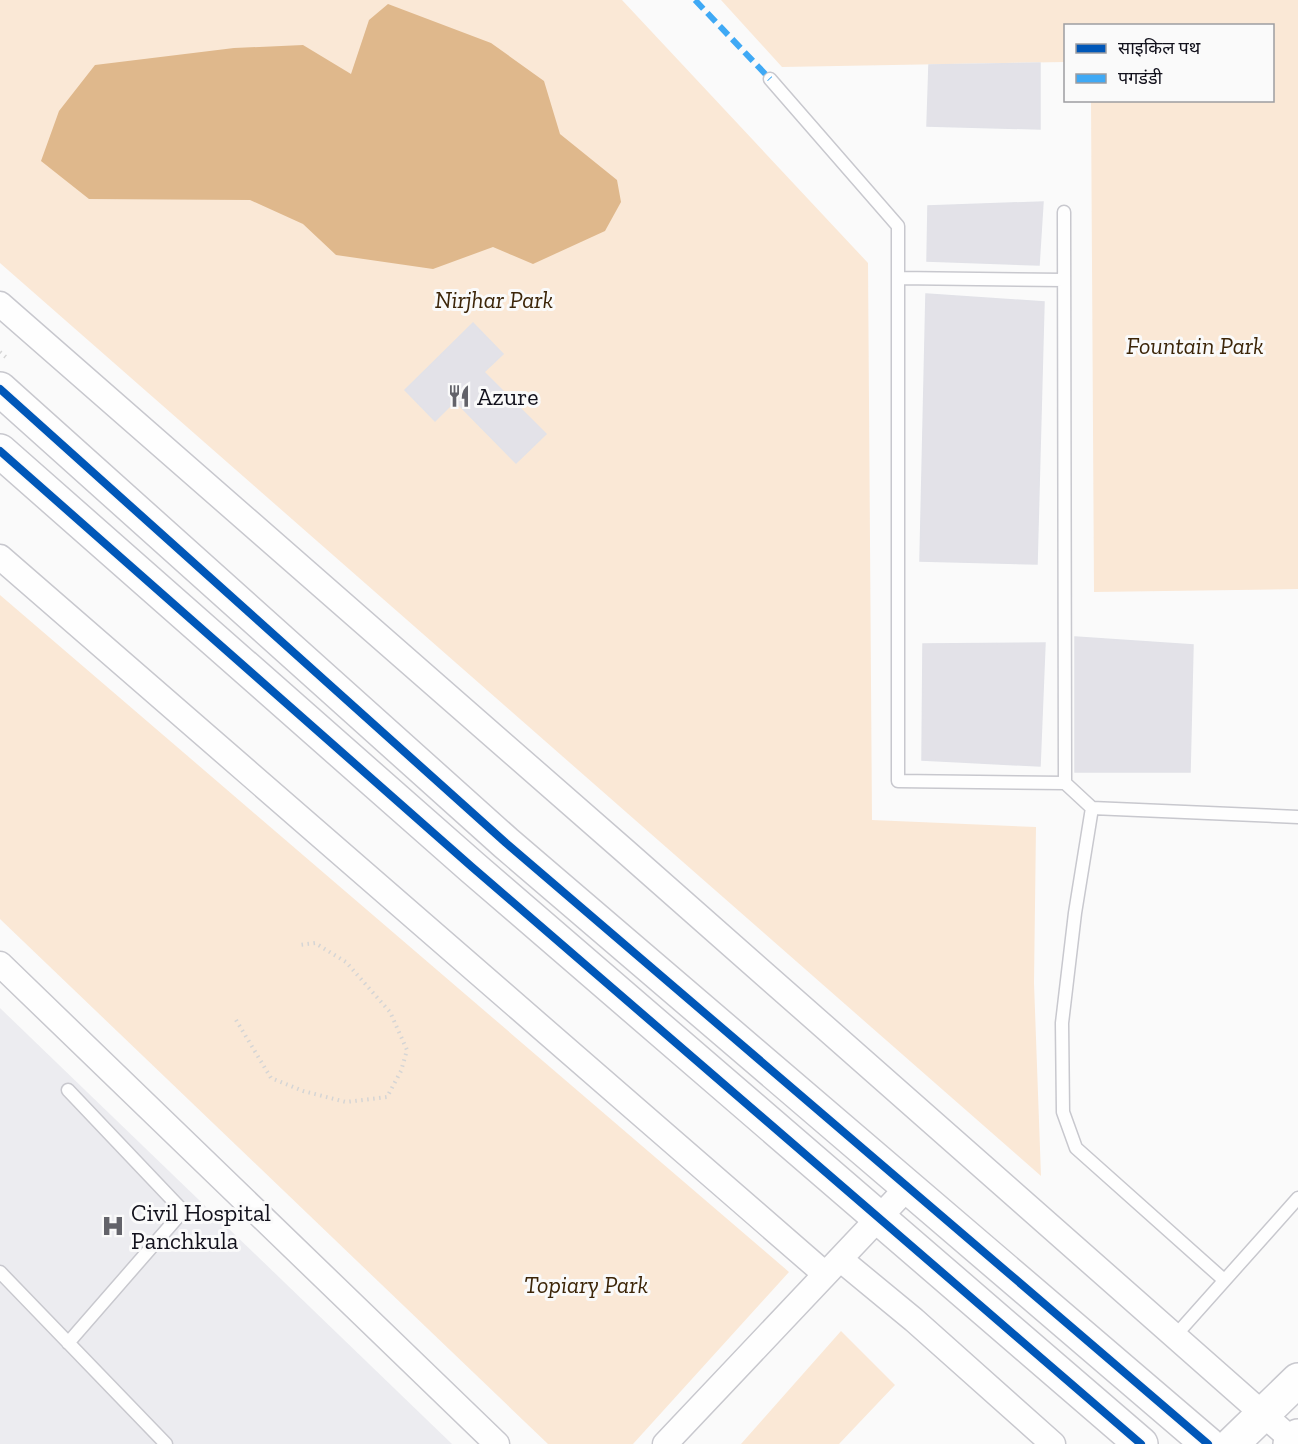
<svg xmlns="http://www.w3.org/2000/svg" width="1298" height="1444" viewBox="0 0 1298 1444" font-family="'Zilla Slab','Noto Sans Devanagari',serif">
<rect width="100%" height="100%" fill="#fafafa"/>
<path fill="#ececf0" d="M0 1008 452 1444H0Z"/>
<path fill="#fae8d6" d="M0 0H622L868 263 872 820 1036 827 1034 983 1041 1176 0 263Z
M721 0H1298V589L1094 592 1091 101 1272 100V26H1066L1065 62 782 67Z
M0 595 789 1272 633 1444H548L0 919Z
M841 1331 895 1385 839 1444H741Z"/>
<path fill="#dfb88c" d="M388 4 491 43 544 81 560 134 617 180 621 202 605 231 533 264 493 247 433 269 336 255 303 224 250 200 89 199 41 161 59 111 95 65 234 48 303 45 351 74 369 20Z"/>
<path fill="#e3e2e8" stroke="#e2e2e8" stroke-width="1.5" d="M1040 63V129L927 126 929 65Z
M1043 202 1039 265 927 261 928 206Z
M926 294 1044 302 1037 564 920 561Z
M473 323 503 354 484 372 546 434 516 463 455 401 435 421 405 390Z
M1075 637 1193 645 1190 772H1075Z
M1045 643 1040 766 922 760 923 644Z"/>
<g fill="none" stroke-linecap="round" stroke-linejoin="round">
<g stroke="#c8c8ce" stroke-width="15">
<path id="lane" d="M770 79 898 226V781L1065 783 1092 808 1298 817
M1064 212 1065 783
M898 278 1064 280
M1092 808 1075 913 1062 1023 1063 1112 1076 1148 1224 1280
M0 1272 166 1444
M1175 1336 1298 1198
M68 1343 183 1211 68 1090"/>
</g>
<g stroke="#c8c8ce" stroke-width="27">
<path id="street" d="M0 304 625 851 1297 1444
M0 557 825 1274
M0 964 497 1444
M840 1259 914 1320 1053 1444
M665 1444 908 1187"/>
</g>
<g stroke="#c8c8ce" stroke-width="36">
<path id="secondary" d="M0 389 506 843 1208 1444
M0 451 472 867 1141 1444
M1232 1444 1298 1380
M1290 1444 1298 1436"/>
</g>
<path stroke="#d5d5d5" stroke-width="4" stroke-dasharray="1.5 4.5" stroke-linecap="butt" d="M0 352 7 358
M236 1020 271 1078 303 1091 346 1102 387 1097 401 1071 407 1050 390 1012 346 962 315 943 300 945"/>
<use href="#lane" stroke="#fefefe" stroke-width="12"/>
<use href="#street" stroke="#fefefe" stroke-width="24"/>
<use href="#secondary" stroke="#fefefe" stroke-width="33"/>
<path stroke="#3fa9f5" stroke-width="6" stroke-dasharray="12 6" stroke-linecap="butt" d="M695 0 770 79"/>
<g stroke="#fafafa" stroke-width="11">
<path id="cycleway" d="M0 389 506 843 1208 1444
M0 451 472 867 1141 1444"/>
</g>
<use href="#cycleway" stroke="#0057b8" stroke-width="8"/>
</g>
<defs>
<g id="restaurant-bare" transform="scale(1.8)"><path d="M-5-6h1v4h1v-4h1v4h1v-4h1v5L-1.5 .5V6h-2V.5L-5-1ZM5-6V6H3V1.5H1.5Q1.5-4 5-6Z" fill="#63636a" stroke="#fafafa" stroke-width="2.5" paint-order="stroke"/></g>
<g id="hospital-bare" transform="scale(1.8)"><path d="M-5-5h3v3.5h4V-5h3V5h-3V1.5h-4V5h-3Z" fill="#63636a" stroke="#fafafa" stroke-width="2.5" paint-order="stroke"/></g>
</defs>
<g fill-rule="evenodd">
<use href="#restaurant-bare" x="459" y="396"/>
<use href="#hospital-bare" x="113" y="1226"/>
</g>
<g text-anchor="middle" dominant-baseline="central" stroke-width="6" stroke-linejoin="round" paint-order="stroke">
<g font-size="24" font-style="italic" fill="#3c2508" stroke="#fafafa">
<text x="494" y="299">Nirjhar Park</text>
<text x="1195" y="345">Fountain Park</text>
<text x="586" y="1284">Topiary Park</text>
</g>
<g font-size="24" fill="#12111c" stroke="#fafafa" text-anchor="start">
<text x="477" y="396">Azure</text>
<text x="131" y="1212">Civil Hospital<tspan x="131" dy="28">Panchkula</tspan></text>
</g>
</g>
<rect x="1064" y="24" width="210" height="78" fill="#fafafa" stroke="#9d9da1" stroke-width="1.5"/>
<rect x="1076" y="44" width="30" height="9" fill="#0057b8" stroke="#9d9da1" stroke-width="1.5"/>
<text x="1118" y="54" font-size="18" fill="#12111c">साइकिल पथ</text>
<rect x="1076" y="74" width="30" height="9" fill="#3fa9f5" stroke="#9d9da1" stroke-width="1.5"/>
<text x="1118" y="84" font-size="18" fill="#12111c">पगडंडी</text>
</svg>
